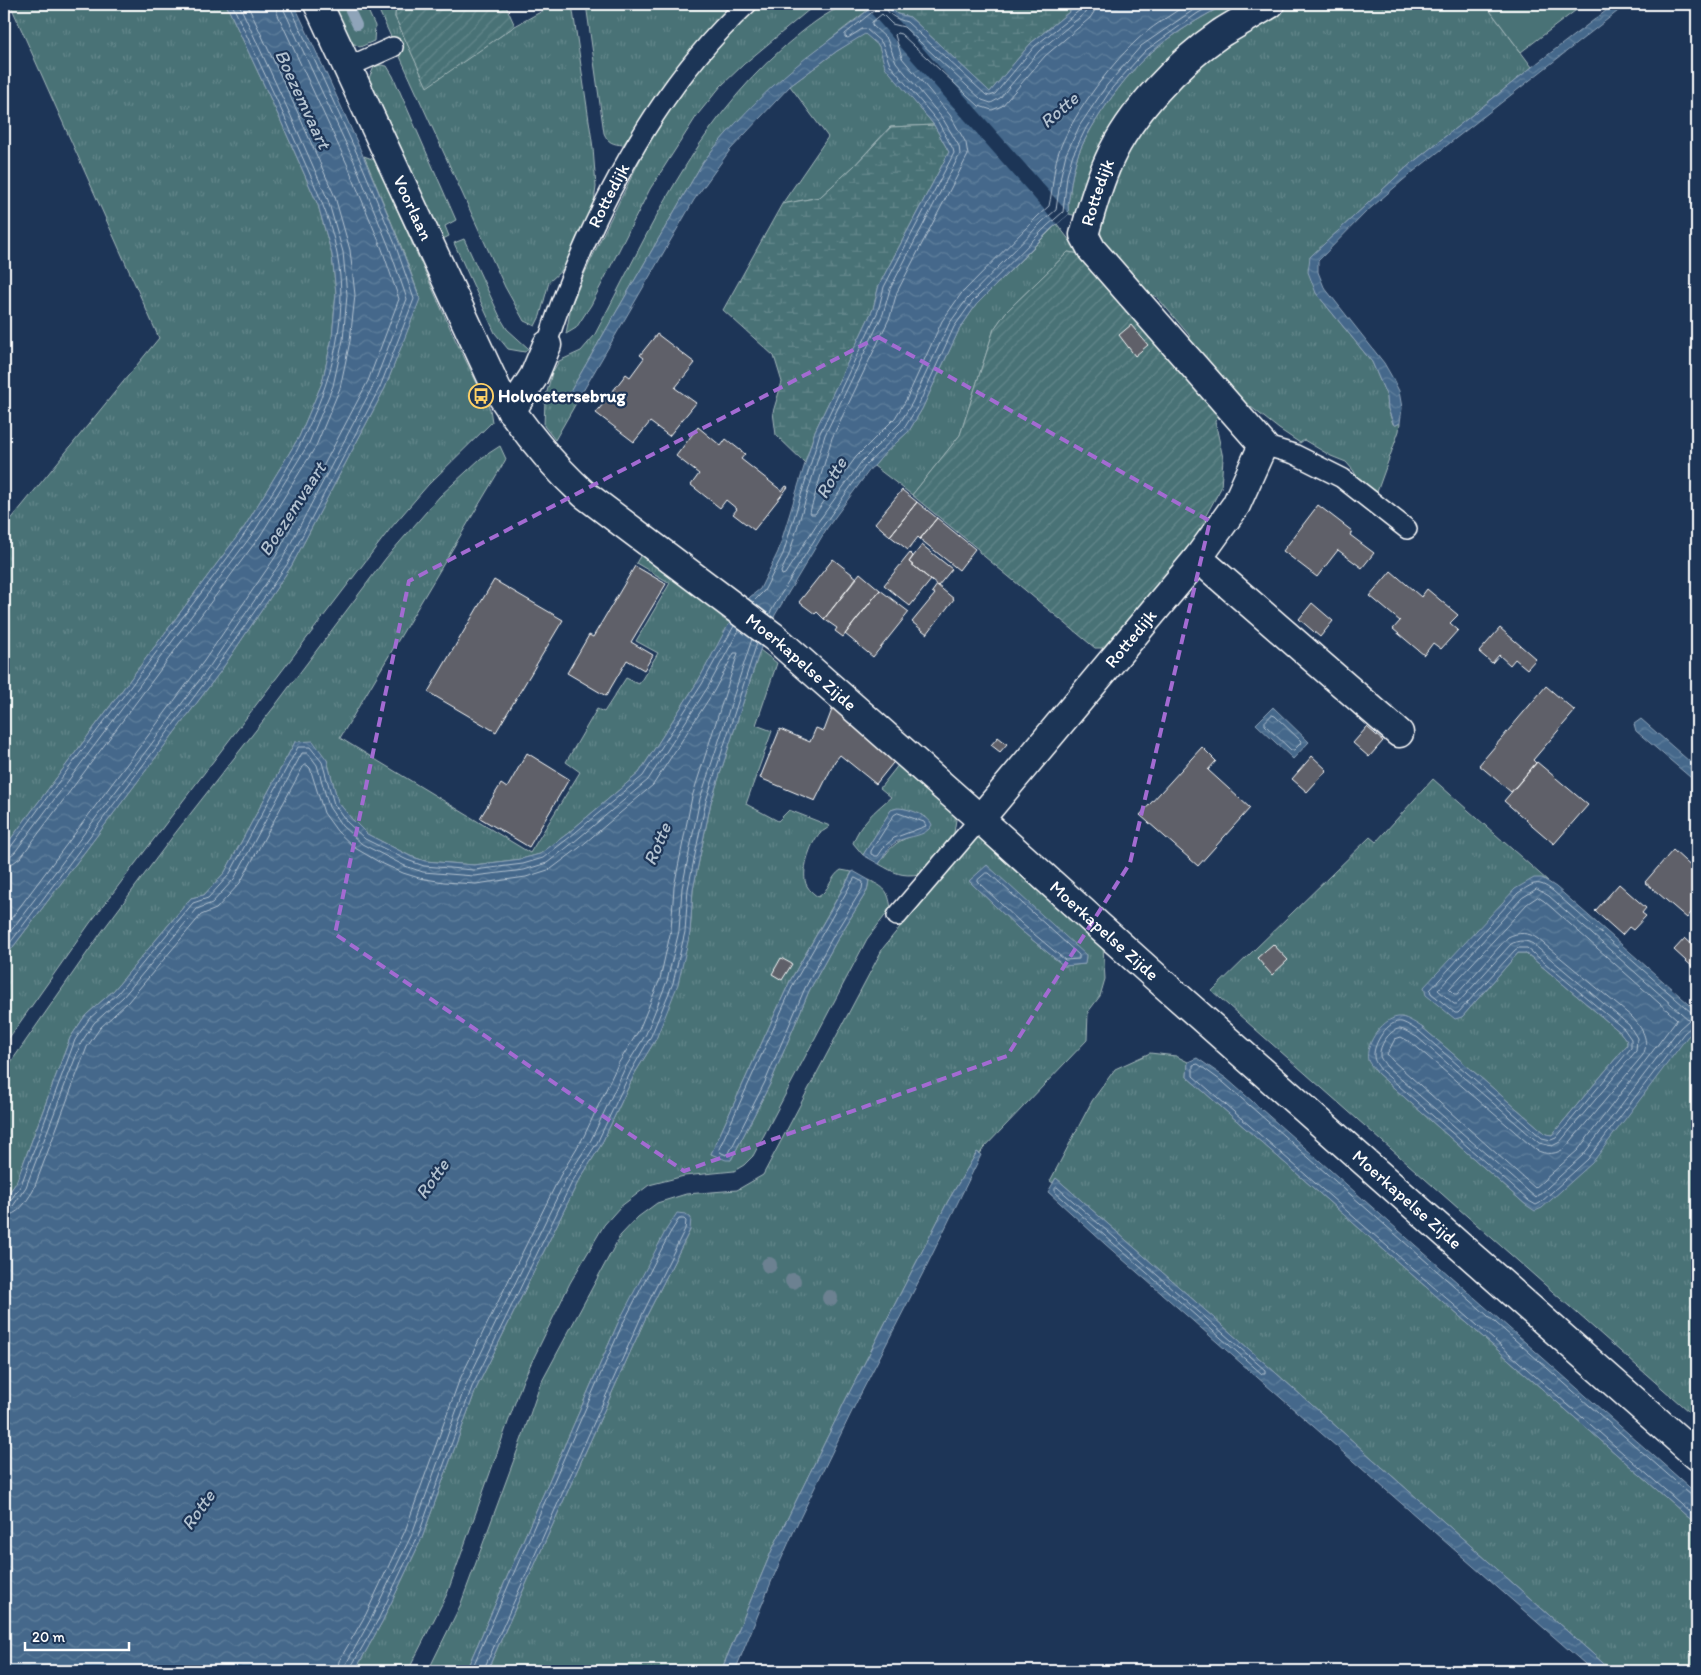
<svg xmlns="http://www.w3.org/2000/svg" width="1701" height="1675" viewBox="0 0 1701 1675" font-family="Itim,sans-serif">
	<defs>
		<pattern id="grass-tufts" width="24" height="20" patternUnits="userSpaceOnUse" patternTransform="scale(1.25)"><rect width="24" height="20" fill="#497276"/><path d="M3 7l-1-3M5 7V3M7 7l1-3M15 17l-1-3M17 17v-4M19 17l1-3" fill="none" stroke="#64878b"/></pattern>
		<pattern id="wetland-marsh" width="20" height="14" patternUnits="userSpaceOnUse" patternTransform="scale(1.25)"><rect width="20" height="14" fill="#497276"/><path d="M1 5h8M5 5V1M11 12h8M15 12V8" fill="none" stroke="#64878b"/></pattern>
		<pattern id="garden-furrows" width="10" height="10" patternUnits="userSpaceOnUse" patternTransform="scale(1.25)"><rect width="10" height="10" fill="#497276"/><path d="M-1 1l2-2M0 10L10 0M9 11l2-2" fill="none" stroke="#64878b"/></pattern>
		<pattern id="water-waves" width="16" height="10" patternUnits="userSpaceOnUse" patternTransform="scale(1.25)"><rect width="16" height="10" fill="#44688b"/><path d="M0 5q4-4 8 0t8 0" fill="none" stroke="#607f9c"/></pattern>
	</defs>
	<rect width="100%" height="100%" fill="#1d3557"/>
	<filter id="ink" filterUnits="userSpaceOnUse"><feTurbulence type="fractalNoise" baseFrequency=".02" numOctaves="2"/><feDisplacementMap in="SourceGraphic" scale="10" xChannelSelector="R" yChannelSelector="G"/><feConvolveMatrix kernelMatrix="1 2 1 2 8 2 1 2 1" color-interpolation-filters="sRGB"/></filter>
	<g filter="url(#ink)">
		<path fill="url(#grass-tufts)" stroke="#a4b8ba" fill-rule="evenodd" d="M10 4H226L280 119 318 205 332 255 336 293 332 338 322 383 299 437 245 526 4 848V528L159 338Z
			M334 4H365L375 26 374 41 360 47 352 43Z
			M376 4H396L395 17 427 86 515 26 555 4H572L593 148 596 187 594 202 564 268 549 282 540 316 535 326 524 321 505 287Z
			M586 4H733C690 46 657 95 623 145 613 144 608 143 604 133Z
			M758 4H816L744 64 721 86 698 114 650 189 591 305 576 328 566 334 571 306 583 277 606 228 647 146 670 106 718 43Z
			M848 4 863 6 868 10C808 56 749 102 703 162L570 392 579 398 555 440 544 426 545 399 552 373 559 361 581 351 594 336C651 229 692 128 785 46 804 30 825 12 848 4Z
			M1226 4H1257L1216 30 1077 216 1069 214C1067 206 1069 199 1070 191 1071 181 1073 171 1076 161 1084 132 1126 74 1149 54 1172 35 1199 18 1226 4Z
			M1283 4H1485L1532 67 1407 167 1310 257 1316 293 1372 362 1387 397 1388 409 1393 424 1396 425 1400 423 1399 431 1377 492 1358 479 1353 470 1346 462 1331 456 1304 440 1300 443 1279 429 1223 385 1194 351 1189 335 1157 297 1141 290 1110 255 1101 235 1099 221 1123 152 1189 71Z
			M865 33 879 46 886 67 934 125 890 127 853 167 820 197 782 204 828 137 790 86 837 51Z
			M381 65 387 66 393 76 456 220 445 226 449 236 443 239 369 78 374 67Z
			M364 156 375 160 455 339 490 409 492 422 428 485 390 529 90 923 4 1045V959L220 672 292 565 385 388 420 298 400 243Z
			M1057 224 1080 254 1068 252 1006 312 994 329 960 435 912 495 874 466 885 453 909 431 922 409 959 330 976 305Z
			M464 239 501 319 507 329 528 348 525 352 508 349 495 333 454 243Z
			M500 446 506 459 340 738 530 853 580 772 566 762 597 709 604 712 626 678 639 684 658 653 636 641 670 583 636 563 642 553 723 616 722 618 730 623 698 681 639 773 567 834 540 854 521 859 474 865 425 861 410 856 367 834 351 818 338 802 327 760 295 742 225 872 204 895 191 898 114 990 85 1016 70 1038 16 1183 4 1200V1072L103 930 173 836 274 707 386 558 440 496 480 459Z
			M760 650 777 663 756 725 772 731 746 804 778 821 789 810 830 826C827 829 823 831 820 833 810 843 800 874 807 886 810 891 814 894 818 897 829 891 831 876 841 870L852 872 790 981 711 1154 731 1160 770 1084 809 991 837 940 867 891 869 880C885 888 888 890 891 908L867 939 753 1156 744 1165 734 1171 684 1176 649 1185 620 1207 604 1225 570 1283 523 1380 447 1594 408 1671H355L382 1622 422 1538 476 1389 577 1184 601 1145 635 1073 656 1039 690 933 693 890 711 802Z
			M903 759 957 813 954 833 920 874C901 877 895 873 879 864 892 844 899 839 923 833L926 817C915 813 903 805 891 810L863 855 853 843C860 823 875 811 891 797L880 788Z
			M1433 779 1548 881 1542 878 1462 1017 1518 953H1526L1620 1032 1627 1041V1045L1552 1135 1546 1134 1423 1028 1402 1017 1368 1060 1377 1073 1526 1205 1688 1036 1693 1032H1697V1419L1212 991 1370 837 1376 842Z
			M978 836 1103 947 1105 979 1100 996 1088 1012 1087 1040 983 1149 980 1154 977 1152 948 1201 846 1399 772 1550 721 1671H487L646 1317 690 1230 618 1323 466 1671H428L460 1606 522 1438 540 1385 620 1236 638 1217 657 1203 686 1194 737 1190 763 1175 883 948 954 860ZM987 866 1085 964 1064 966 1018 928 969 881Z
			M1150 1053 1176 1056 1188 1062 1187 1077 1697 1525V1671H1612L1056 1178 1053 1183 1050 1181 1092 1101 1115 1069Z"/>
		<path fill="url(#wetland-marsh)" stroke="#a4b8ba" d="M888 4H1079L1031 43 990 92 910 17 897 14Z
			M934 125 949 152 879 285 873 309 815 431 805 463 776 435 773 412 782 382 774 356 723 310 782 204 820 197 853 167 891 127Z"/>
		<path fill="#497276" stroke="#a4b8ba" d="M1485 4H1584L1521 52Z"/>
		<path fill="url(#garden-furrows)" stroke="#a4b8ba" d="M396 4H505L515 26 427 87 395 17Z
			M1068 252 1080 254 1221 414 1215 421 1223 458 1221 488 1204 519 1212 526 1109 648H1095L979 552V550L912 495 960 435 994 329 1006 312Z"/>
		<path fill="url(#water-waves)" stroke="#8fa4b9" d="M226 4H294C339 101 384 197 420 299L385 388 292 565 220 672 4 959V848L245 526 299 437 322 383 332 338 336 293 332 255 318 205 280 119Z
			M875 4H888L897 14 910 17 990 92 1031 43 1079 4H1226C1199 18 1172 35 1149 54 1126 74 1084 132 1076 161 1073 171 1071 181 1070 191 1069 199 1067 206 1069 214L1051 229 976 305 959 330 922 409 909 431 885 453 874 466 871 468 827 528 775 615 760 650 711 802 693 890 690 933 678 984 656 1039 635 1073 601 1145 577 1184 476 1389 422 1538 382 1622 355 1671H4V1200L16 1183 70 1038 85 1016 114 990 191 898 204 895 225 872 295 742 313 741 327 760 338 802 351 818 367 834 410 856 425 861 474 865 521 859 540 854 567 834 639 773 698 681 727 627 750 597 760 589 778 552 815 431 873 309 879 285 949 152 934 125 885 67 879 46 865 34 837 51 790 86 730 150 694 200 579 398 570 392 703 162C730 127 762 94 796 66 822 44 851 26 875 4Z
			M1615 4H1627L1409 175 1366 212 1318 261V272L1324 287 1384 363 1392 377 1399 391 1402 408 1400 423 1396 425H1394L1388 409 1387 397 1372 362 1316 293 1308 272 1310 257 1407 167 1532 67Z
			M1273 707 1309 742 1293 759 1256 724Z
			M1641 719 1697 768V783L1636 731 1634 724Z
			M897 808C907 808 929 815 932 825 925 838 908 835 896 842 888 847 884 856 879 864L863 855 891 810Z
			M987 865 1086 955 1085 964 1064 966 1018 928 969 881Z
			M853 871 869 880 867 891 837 940 809 991 770 1084 731 1160H726L711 1154 790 981Z
			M1534 878H1542L1556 887 1697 1011V1032H1693L1688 1036 1592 1163 1542 1208 1535 1211 1526 1205 1377 1073C1375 1069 1369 1064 1368 1060 1364 1044 1385 1015 1401 1017 1408 1018 1417 1024 1423 1028L1546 1134 1552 1135 1627 1045V1041L1620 1032 1526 953H1518L1462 1017 1455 1019 1426 995 1424 987 1515 889Z
			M1197 1058 1227 1079 1697 1494V1525L1187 1077 1188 1062Z
			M977 1152 981 1155 927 1265 855 1405 797 1524 772 1580 735 1671H721L772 1550 846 1399 948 1201Z
			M1056 1178 1612 1671H1593L1105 1244 1048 1192Z
			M677 1213 686 1214 691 1218 690 1230 646 1317 487 1671H466L618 1323 666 1230Z"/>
		<path fill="#1d3557" d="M875 4H884L1069 214 1057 224 868 10Z"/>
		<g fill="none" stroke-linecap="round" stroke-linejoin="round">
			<path stroke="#b4c3d1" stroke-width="1" d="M885 4C887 16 897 19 907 22L986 95 990 96 995 94 1035 46 1080 10 1082 4
				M1088 4 1085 13 1039 51 1000 98 991 103 982 100 904 27 892 24 882 14 872 22V25L887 39 896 62 943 119 959 146 960 154 890 289 883 314 825 435 789 555 781 572 782 575 785 574 818 522 862 461 900 423 912 403 949 324 967 299 1043 221 1056 210 1061 175 1066 154 1080 125 1107 85 1141 46 1202 4
				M1095 4 1094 12 1090 18 1045 56 1002 106 992 110 979 106 901 34 897 33 895 35 902 58 950 115 966 143 968 155 897 292 890 317 832 438 810 512 811 514H815L856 457 895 418 906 400 942 321 961 294 1038 216 1049 206C1053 189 1053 171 1058 154 1069 120 1109 66 1135 42 1150 27 1170 16 1187 4
				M753 602 764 591 783 554 820 433 878 311 884 287 954 153 953 149 938 122 890 65 882 43 866 29H862L848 38 845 37V34L876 9 878 4
				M769 615 778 599 823 526 866 465 905 427 918 406 954 327 972 302 1047 226 1063 212 1067 176 1072 157 1086 128 1112 88 1145 51 1198 13 1215 4
				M1272 715 1275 716 1301 741 1300 744 1294 750H1291L1265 725V722Z
				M898 813 924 822 926 826 894 838 885 846 878 856H875L871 854V851L894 815Z
				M4 851 10 848C61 777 115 708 167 638 246 532 364 397 337 254 331 219 315 186 301 154 279 103 255 54 232 4
				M4 857 10 856 15 852 254 532 309 443 333 386 343 340 347 295 343 252 328 200 290 114 239 4
				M4 864 13 863 21 857 260 536 316 446 340 388 350 341 355 295 350 250 335 197 297 111 247 4
				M986 873H989L1079 955V959L1065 960 1022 924 978 882V880Z
				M855 878 863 882 862 889 832 938 805 988 765 1082 729 1153 726 1155 720 1152 719 1149 794 983Z
				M1537 889 1549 896 1689 1020 1679 1029 1583 1155 1536 1198 1386 1066C1384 1062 1380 1059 1380 1055 1379 1046 1389 1031 1398 1029 1403 1028 1412 1035 1417 1037L1539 1143 1552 1146 1560 1142 1636 1051 1637 1038 1629 1025 1533 944C1527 940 1518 940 1511 944L1457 1004H1454L1438 990 1522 898Z
				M1538 897 1544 901 1677 1019 1578 1150 1535 1188 1392 1060 1387 1054 1395 1039 1401 1037 1412 1043 1536 1150C1546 1155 1557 1155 1566 1147L1643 1055C1650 1040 1642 1028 1632 1017L1538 939C1529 932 1518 932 1508 937L1457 994H1454L1449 989 1527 904Z
				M4 928 204 661 276 556 368 381 399 299 382 249 347 164 277 13 276 4
				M4 940 210 666 282 560 374 384 407 299 389 247 354 161 284 10 283 4
				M4 951 215 669 288 563 380 387 414 299 395 244 359 158 289 4
				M1697 1015 1692 1013 1553 891C1537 879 1534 883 1518 893L1430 990 1431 993 1455 1013H1458L1515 950 1518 948H1527L1624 1029 1631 1039V1048L1556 1138 1551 1140 1542 1138 1420 1032C1415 1029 1408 1024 1402 1022 1388 1019 1373 1044 1374 1056 1374 1061 1378 1066 1381 1070L1529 1201 1536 1205 1540 1203 1588 1159 1684 1033 1691 1027H1697
				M1057 1187 1265 1370V1374H1262L1055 1192V1189Z
				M4 1202 10 1201 21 1185 75 1040 89 1019 118 993 193 903 208 898 229 875 298 747H310L322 762 334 804 347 822 365 839 407 860 424 866 474 870 523 864 543 858 570 837 643 776 702 684 734 626
				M4 1209 13 1206 26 1187 81 1043 94 1023 123 997 197 909 212 903 234 879 302 753H308L317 765 329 807 342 826 362 844 405 866 423 872 474 876 524 870 547 863 574 842 648 780 708 687 739 630
				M4 1216C19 1215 25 1203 33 1191L87 1047 100 1028 128 1002 201 915 216 909 240 883 304 765H307L310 768 324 813 337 831 355 848 379 862 403 873 419 878 444 882 476 884 526 877 551 869 579 848 653 785 714 691 734 653H738L692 797 674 887 671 930 660 979 639 1030 618 1064 584 1136 560 1176 459 1381 405 1531 366 1614 339 1661 337 1671
				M1697 1497 1692 1496 1224 1083 1198 1064 1193 1065V1076L1697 1518
				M345 1671 346 1664 372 1617 412 1534 466 1384 566 1179 591 1140 625 1068 646 1034 667 981 679 931 682 888 700 799 752 639
				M351 1671V1667L378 1620 418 1536 472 1387 572 1182 597 1143 631 1071 651 1036 673 983 685 932 688 889 706 801 757 643
				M471 1671 622 1325 670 1233 679 1219H684L686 1221 685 1229 642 1315 483 1671"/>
			<path stroke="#8fa4b9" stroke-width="10" d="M347 4 357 25"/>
		</g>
		<path fill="#5e6169" stroke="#fff" d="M1131 325 1148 345 1135 356 1119 335Z
			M657 334 695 363 675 388 696 403 669 436 650 422 634 442 596 413 626 374 630 377 644 358 640 355Z
			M698 427 721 446 726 439 745 454 741 459 782 491 786 486 788 487 754 530 733 514 737 509 726 500 720 508 691 485 699 474 676 456Z
			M902 490 917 502 890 536 875 523Z
			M917 502 937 518 920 539 918 537 908 550 890 536Z
			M1318 505 1352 531 1350 535 1374 553 1362 568 1338 550 1317 577 1283 551Z
			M937 518 975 549 959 570 920 539Z
			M922 545 952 569 938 586 909 562Z
			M910 553 913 556 909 562 931 580 910 606 884 585Z
			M833 559 857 578 824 619 817 612 815 614 799 602Z
			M635 566 666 584 631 642 653 655 644 670 627 660 606 696 567 673 589 635 593 637Z
			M1391 571 1421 597 1427 589 1458 615 1450 623 1458 630 1441 649 1433 643 1424 655 1393 629 1400 621 1370 596Z
			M860 573 880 590 843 637 835 631 837 628 824 619Z
			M494 580 563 620 496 732 428 692Z
			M937 585 954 599 927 634 912 622 935 594 932 592Z
			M880 590 909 612 873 657 845 634Z
			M1312 603 1333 621 1320 637 1299 619Z
			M1500 628 1536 659 1527 669 1515 659 1510 665 1499 655 1492 663 1479 652Z
			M1546 686 1575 711 1533 760 1536 763 1511 792 1479 765Z
			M833 707 897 758 876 784 840 755 835 761 815 801 760 778 780 729 810 742 816 728 824 731Z
			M1367 727 1383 741 1369 757 1353 743Z
			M998 737 1007 744 1000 752 991 745Z
			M1202 747 1216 761 1208 770 1250 808 1198 866 1140 815Z
			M527 753 569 779 529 847 480 818 501 784 507 788Z
			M1312 756 1327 770 1307 792 1292 779Z
			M1537 762 1588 805 1554 844 1504 801Z
			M1673 850 1697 872V905L1687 918 1645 882Z
			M1619 884 1646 908 1642 913 1646 916 1633 930 1629 927 1622 935 1595 911Z
			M1685 938 1697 949V971L1674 950Z
			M1273 944 1288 960 1272 975 1257 958Z
			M781 958 792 964 782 980 772 974Z"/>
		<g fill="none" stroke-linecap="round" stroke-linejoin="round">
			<defs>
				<g id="lane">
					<path d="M348 67 393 47"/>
					<path id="s1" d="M547 345C557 309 571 276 586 242 626 154 676 70 747 4"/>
					<path d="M1263 445 1294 454 1342 478 1407 529"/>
					<path d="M897 916 980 819"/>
				</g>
				<g id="street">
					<path d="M511 411 534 376 547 345"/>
					<path d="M1198 558 1399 733"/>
					<path id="s2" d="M980 819 1198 558 1236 505 1263 445 1092 250 1084 235C1091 210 1098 184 1109 160 1130 113 1179 62 1221 33 1237 23 1254 14 1270 4"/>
				</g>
				<g id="secondary">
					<path id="s3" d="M318 4 497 389C522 428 549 462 584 494L774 637 980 819 1158 979 1697 1456"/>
				</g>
			</defs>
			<use href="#lane" stroke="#fff" stroke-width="22"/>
			<use href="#street" stroke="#fff" stroke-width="31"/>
			<use href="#secondary" stroke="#fff" stroke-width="31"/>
			<use href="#lane" stroke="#1d3557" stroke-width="19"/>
			<use href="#street" stroke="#1d3557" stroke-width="28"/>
			<use href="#secondary" stroke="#1d3557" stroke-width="28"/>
		</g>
		<g fill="#6c8191">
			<circle cx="769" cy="1265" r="8"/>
			<circle cx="793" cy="1281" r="8"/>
			<circle cx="830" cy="1298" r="8"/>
		</g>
	</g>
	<path fill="none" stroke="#a36bd2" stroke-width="4" stroke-dasharray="10 6" stroke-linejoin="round" d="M878 337 1210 521 1130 863 1007 1056 684 1171 335 934 409 581Z"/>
	<defs>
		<symbol id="bus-ring" viewBox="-11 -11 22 22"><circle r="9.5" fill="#1d3557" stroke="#ffd166" stroke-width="1.5"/><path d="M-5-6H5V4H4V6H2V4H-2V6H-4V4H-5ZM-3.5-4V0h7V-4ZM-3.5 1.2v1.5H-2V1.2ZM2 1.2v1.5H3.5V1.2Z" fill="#ffd166"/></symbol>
	</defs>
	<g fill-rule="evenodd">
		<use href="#bus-ring" x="467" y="382" width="28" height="28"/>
	</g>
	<g text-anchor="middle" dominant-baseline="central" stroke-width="4.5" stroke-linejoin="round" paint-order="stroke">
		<g font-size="18" fill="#fff" stroke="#1d3557">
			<text stroke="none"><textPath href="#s2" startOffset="792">Rottedijk</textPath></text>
			<text stroke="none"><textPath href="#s1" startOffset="162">Rottedijk</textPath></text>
			<text stroke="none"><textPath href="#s3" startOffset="225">Voorlaan</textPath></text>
			<text stroke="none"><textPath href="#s2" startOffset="235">Rottedijk</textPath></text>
			<text stroke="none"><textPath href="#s3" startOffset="836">Moerkapelse Zijde</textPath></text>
			<text stroke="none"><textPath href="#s3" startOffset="1241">Moerkapelse Zijde</textPath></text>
			<text stroke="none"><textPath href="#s3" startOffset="1646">Moerkapelse Zijde</textPath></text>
		</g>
		<g font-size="18" font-weight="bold" fill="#fff" stroke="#1d3557" text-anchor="start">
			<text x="498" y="396">Holvoetersebrug</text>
		</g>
		<g font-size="19" font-style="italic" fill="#b4c3d1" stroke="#1d3557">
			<text transform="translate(303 99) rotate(65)">Boezemvaart</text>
			<text transform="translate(1059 110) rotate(-41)">Rotte</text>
			<text transform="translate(831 478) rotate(-61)">Rotte</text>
			<text transform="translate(292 509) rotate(-57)">Boezemvaart</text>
			<text transform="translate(657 844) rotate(-67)">Rotte</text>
			<text transform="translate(432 1179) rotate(-55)">Rotte</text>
			<text transform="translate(198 1510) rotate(-55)">Rotte</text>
		</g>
	</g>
	<rect width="1701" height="1675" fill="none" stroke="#1d3557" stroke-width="20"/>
	<rect x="10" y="10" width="1681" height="1655" fill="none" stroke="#fff" stroke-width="2" filter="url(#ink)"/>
	<path d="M25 1642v8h104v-8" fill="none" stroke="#ffffff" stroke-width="2.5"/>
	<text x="32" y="1642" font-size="15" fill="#ffffff" stroke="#1d3557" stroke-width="4" paint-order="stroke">20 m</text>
</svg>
